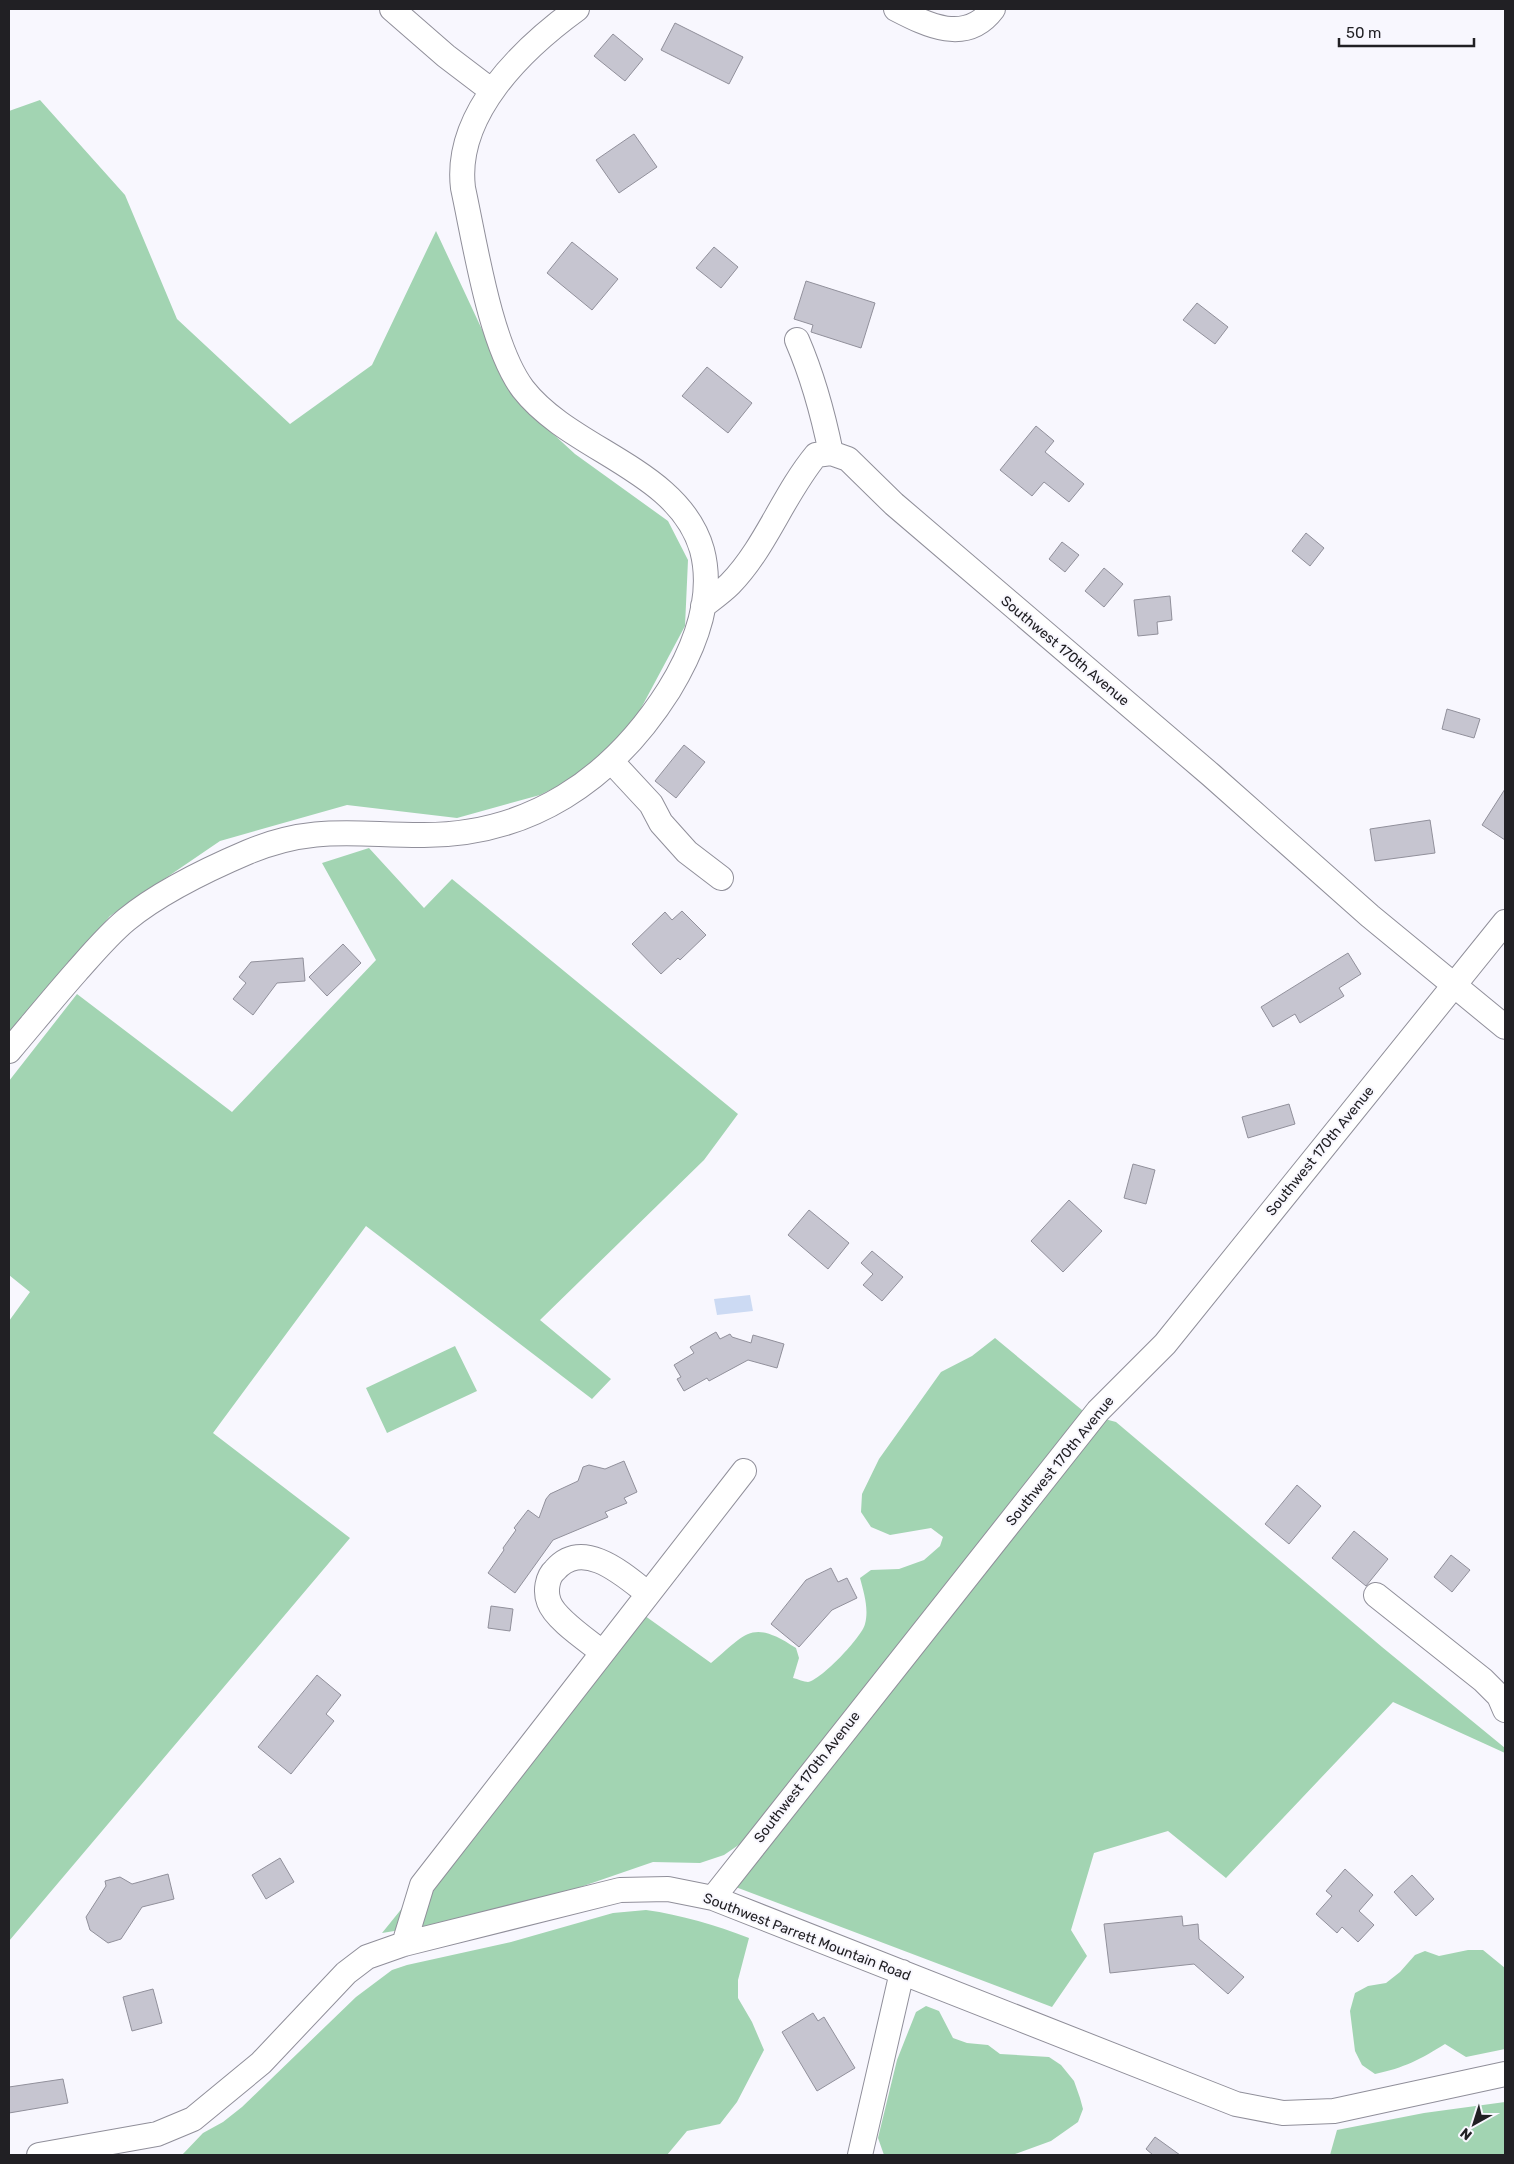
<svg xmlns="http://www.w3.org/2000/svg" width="1514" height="2164" viewBox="0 0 1514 2164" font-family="Rubik,sans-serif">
	<rect width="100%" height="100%" fill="#f8f7fe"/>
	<path fill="#a2d4b2" d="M40 100 125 195 177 319 290 424 372 365 436 231 514 398 575 454 668 521 688 560 685 626 639 712 600 765 540 795 457 818 347 805 220 841 110 916 9 1037V111Z
		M369 848 424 908 452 879 738 1114 704 1160 540 1320 611 1379 592 1399 366 1226 213 1433 350 1538 9 1941V1321L30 1292 9 1275V1081L77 994 232 1112 376 960 322 863Z
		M995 1338 1088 1415 740 1844 724 1855 700 1863 653 1862 563 1893 431 1925 382 1933 641 1613 711 1663C746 1634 751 1618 796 1648L799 1658 793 1678C798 1679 804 1682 808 1682 821 1680 862 1637 865 1624 869 1609 864 1593 860 1578L871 1570 899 1569 924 1560 940 1546 943 1537 931 1528 890 1535 871 1527 861 1512 862 1494 879 1459 941 1372 972 1356Z
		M455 1346 477 1391 387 1433 366 1388Z
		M1101 1418 1116 1422 1382 1647 1505 1748V1753L1393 1702 1226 1878 1168 1831 1094 1853 1071 1930 1087 1956 1052 2007 733 1886Z
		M646 1910C682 1915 715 1925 749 1938L738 1980V1998L752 2022 764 2050 737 2102 720 2124 687 2131 667 2155H182L203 2133 223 2122 242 2107 356 1997 392 1970 407 1965 511 1942 613 1913Z
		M1468 1950H1483L1505 1968V2049L1466 2057 1445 2044C1421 2059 1404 2068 1375 2074L1362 2065 1355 2051 1350 2011 1355 1993 1368 1986 1386 1983 1400 1972 1415 1955 1425 1951 1439 1956Z
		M926 2006 939 2011 953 2038 967 2043 988 2045 1000 2054 1049 2057 1061 2065 1074 2081 1080 2098 1083 2109 1078 2122 1051 2141 1015 2154 884 2155 878 2138 897 2060 916 2012Z
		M1505 2102V2155H1330L1337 2130 1424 2113Z"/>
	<path fill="#ccdaf3" d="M750 1295 753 1311 717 1315 714 1299Z"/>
	<path fill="#c6c5d0" stroke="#91909b" d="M675 23 743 57 729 84 661 50Z
		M613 34 643 59 625 81 594 56Z
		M634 134 657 167 619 193 596 160Z
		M572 242 618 279 592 310 547 273Z
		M714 247 738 267 721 288 696 268Z
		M806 281 875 303 861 348 811 332 813 325 794 319Z
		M1197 303 1228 327 1215 344 1183 320Z
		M707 367 752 403 728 433 682 396Z
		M1036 426 1054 441 1045 452 1084 484 1069 502 1044 482 1032 496 1000 470Z
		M1306 533 1324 548 1310 566 1292 551Z
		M1062 542 1079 555 1065 572 1049 559Z
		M1104 568 1123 584 1104 607 1085 591Z
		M1170 596 1172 620 1157 622 1158 634 1138 636 1134 600Z
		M1447 709 1480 719 1474 738 1442 729Z
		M684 745 705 762 676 798 655 781Z
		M1505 789V840L1482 825Z
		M1430 820 1435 853 1375 861 1370 829Z
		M682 911 706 935 680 960 678 958 661 974 632 944 665 912 672 920Z
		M343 944 361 963 327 996 309 977Z
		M1348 953 1361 974 1339 988 1344 996 1300 1023 1295 1014 1273 1027 1261 1007Z
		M303 958 305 981 277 983 253 1015 233 999 246 983 239 977 251 962Z
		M1289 1104 1295 1124 1248 1138 1242 1117Z
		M1133 1164 1155 1170 1146 1204 1124 1198Z
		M1069 1200 1102 1231 1063 1272 1031 1241Z
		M809 1210 849 1243 828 1269 788 1235Z
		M872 1251 903 1277 882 1301 863 1285 873 1274 861 1263Z
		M716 1332 720 1339 730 1334 732 1337 751 1343 753 1335 784 1344 777 1368 748 1360 709 1381 707 1378 684 1391 677 1379 681 1377 674 1365 694 1353 690 1347Z
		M624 1461 637 1492 624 1498 627 1503 605 1512 608 1517 553 1540 515 1593 488 1573 504 1550 503 1548 516 1530 514 1528 528 1510 539 1518 546 1499 550 1494 578 1481 583 1467 589 1465 605 1469Z
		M1297 1485 1321 1506 1289 1544 1265 1524Z
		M1354 1531 1388 1559 1366 1586 1332 1558Z
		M1451 1555 1470 1570 1452 1592 1434 1577Z
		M831 1568 838 1582 847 1578 857 1598 832 1610 799 1647 771 1624 806 1580Z
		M491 1606 513 1609 510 1631 488 1628Z
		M317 1675 341 1695 326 1714 334 1721 291 1774 258 1747Z
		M280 1858 294 1882 266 1899 252 1875Z
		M1345 1869 1373 1895 1359 1911 1374 1925 1358 1942 1342 1927 1337 1933 1316 1914 1332 1896 1326 1891Z
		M168 1874 174 1899 142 1907 121 1939 108 1943 90 1930 86 1917 106 1886 105 1881 120 1877 132 1884Z
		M1412 1875 1434 1899 1416 1916 1394 1892Z
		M1182 1916 1183 1926 1198 1924 1199 1939 1244 1977 1228 1994 1194 1964 1110 1973 1104 1924Z
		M153 1989 162 2023 132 2031 123 1997Z
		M813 2013 818 2021 824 2017 855 2068 817 2091 782 2032Z
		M63 2079 68 2103 9 2113V2087Z
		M1155 2137 1180 2155H1153L1146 2149Z"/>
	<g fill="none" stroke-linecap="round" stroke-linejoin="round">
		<defs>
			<path id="minor" d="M392 9 446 56 492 91
				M896 9C927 25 966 45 993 9
				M797 340C813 377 823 414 831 453
				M703 606C712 599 722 592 730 584 766 547 783 495 816 455L831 453 848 459 894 504 1211 775 1370 916 1505 1027
				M612 762 651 804 661 823 687 852 721 878
				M9 1051C32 1024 54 997 77 971 93 953 108 935 126 920 160 892 208 869 248 852 313 825 354 835 421 835 529 836 612 780 669 690 694 649 715 599 702 550 679 469 571 451 523 389 490 345 475 243 463 188 454 114 522 49 577 9
				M1376 1595 1483 1680 1499 1696 1505 1710
				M602 1652C587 1640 555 1619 549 1602 545 1592 547 1577 555 1570 583 1538 623 1574 647 1593
				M713 1898 1098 1411 1165 1344 1505 922
				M404 1944 422 1885 744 1471
				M39 2155 157 2134 193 2119 261 2063 346 1973 367 1957 404 1944 620 1890 668 1889 713 1898 1236 2104 1283 2113 1334 2111 1505 2074
				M860 2155 902 1972"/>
		</defs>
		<use href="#minor" stroke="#908f9a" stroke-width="26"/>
		<use href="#minor" stroke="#fff" stroke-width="24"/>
	</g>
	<g text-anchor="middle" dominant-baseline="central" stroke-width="4" stroke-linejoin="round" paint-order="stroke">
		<g font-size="14" fill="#212024" stroke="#f8f7fe">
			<text transform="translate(1065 651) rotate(40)">Southwest 170th Avenue</text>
			<text transform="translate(1320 1151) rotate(-51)">Southwest 170th Avenue</text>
			<text transform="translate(1060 1461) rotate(-51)">Southwest 170th Avenue</text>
			<text transform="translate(807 1777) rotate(-52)">Southwest 170th Avenue</text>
			<text transform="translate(807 1937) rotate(21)">Southwest Parrett Mountain Road</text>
		</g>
	</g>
	<rect width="1514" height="2164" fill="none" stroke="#212024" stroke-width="20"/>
	<g transform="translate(1474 2124) rotate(219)" stroke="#f8f7fe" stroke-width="4" paint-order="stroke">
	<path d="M0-4L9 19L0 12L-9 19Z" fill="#212024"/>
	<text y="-8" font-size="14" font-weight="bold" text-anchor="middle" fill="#212024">N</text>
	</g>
	<path d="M1339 38v8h135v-8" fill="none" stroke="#212024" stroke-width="2.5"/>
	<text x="1346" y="38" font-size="15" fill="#212024" stroke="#f8f7fe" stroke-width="4" paint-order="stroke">50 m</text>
</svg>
